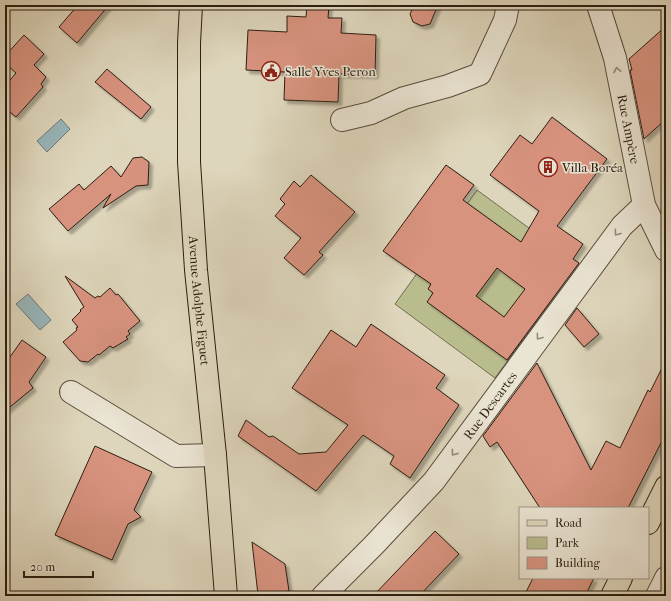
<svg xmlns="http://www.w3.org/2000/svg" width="671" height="601" viewBox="0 0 671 601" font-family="'IM FELL French Canon',serif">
	<defs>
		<filter id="shadow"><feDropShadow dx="3.5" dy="3.5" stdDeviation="1" flood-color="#0004"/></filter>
	</defs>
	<rect width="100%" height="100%" fill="#ded6bc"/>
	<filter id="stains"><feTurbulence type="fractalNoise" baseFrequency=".005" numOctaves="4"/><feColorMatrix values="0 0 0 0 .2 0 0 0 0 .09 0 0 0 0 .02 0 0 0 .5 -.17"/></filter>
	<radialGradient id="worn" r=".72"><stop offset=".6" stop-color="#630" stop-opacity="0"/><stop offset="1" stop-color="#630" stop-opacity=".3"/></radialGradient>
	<path fill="#b9bc8c" stroke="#726c4e" d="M477 190 578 264 495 378 395 304Z"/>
	<path fill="#98b6bb" stroke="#6d7977" d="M61 119 70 129 47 152 37 141Z
		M28 294 51 320 40 330 16 304Z"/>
	<path fill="#d8937f" stroke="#2c1d10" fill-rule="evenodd" filter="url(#shadow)" d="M78 5H109L77 43 59 27Z
		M307 5H329L328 18H342L341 33 376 35 375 75 339 74 338 102 284 100 285 72 246 70 248 30 287 32V16L306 17Z
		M414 5H438L430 24 422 26 413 22 410 14Z
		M666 26V119L644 139 630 70H632L629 59Z
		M24 35 44 54 34 65 46 77 41 84 43 87 16 117 5 108V86L16 73 5 63V56Z
		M107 69 151 107 141 119 95 82Z
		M552 117 607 159 557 226 583 244 573 259 579 263 507 360 427 302 433 293 428 289 431 284 383 251 446 165 474 185 463 200 521 242 539 211 490 175 520 135 532 144ZM497 268 525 289 504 317 476 296Z
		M142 157 149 162 148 185 136 186 103 208 111 194 68 231 49 209 79 184 84 190 111 166 121 177 133 158Z
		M311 175 355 212 319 252 323 255 304 275 284 258 301 238 275 216 285 204 280 199 294 181 300 187Z
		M65 276 95 298 98 296 100 297 110 288 116 295 118 294 140 321 128 331 130 334 126 337 128 339 113 348 110 346 99 355 98 354 88 362 80 361 63 342 77 330 76 328 78 327 72 320 81 311 80 310 84 307Z
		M577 308 599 334 584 347 565 325Z
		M371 324 445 375 436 388 459 405 410 478 390 464 394 456 363 435 316 491 238 436 246 420 269 437 273 436 299 454 326 452 348 425 292 388 331 330 356 347Z
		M22 340 46 357 29 382 33 388 5 411V364Z
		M666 360V433L628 508H540L497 442 490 447 483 436 537 363 591 470 606 441 620 448 648 390 650 392Z
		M95 446 152 472 134 510 141 517 128 524 112 560 55 535Z
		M435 531 459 554 419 596H373Z
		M252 542 285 564 289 591 258 595Z
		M533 578H594L585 596H524Z"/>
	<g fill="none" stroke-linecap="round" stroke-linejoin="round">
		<defs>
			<g id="minor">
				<path id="s1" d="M598 5 615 58 644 205 666 250"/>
				<path d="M342 120 371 113 404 98 448 86 480 74 505 20 508 5"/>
				<path d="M71 392 176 456 215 455"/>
				<path id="s2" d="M323 596 374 545 434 481 622 226 644 205"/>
				<path d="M657 596 666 578"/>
			</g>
			<g id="major">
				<path id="s3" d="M191 5 189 43V162L196 270 215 455 226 596"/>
				<path d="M648 523 666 487"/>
				<path d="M612 596 621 578"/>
			</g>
		</defs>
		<use href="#minor" stroke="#584b3b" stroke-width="24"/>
		<use href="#major" stroke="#2c1d10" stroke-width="24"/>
		<use href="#minor" stroke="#eae4d3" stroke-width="22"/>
		<use href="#major" stroke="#ded6bc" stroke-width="22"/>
	</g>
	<defs><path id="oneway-chevron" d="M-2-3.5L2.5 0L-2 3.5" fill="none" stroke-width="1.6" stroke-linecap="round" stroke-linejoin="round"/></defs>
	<g stroke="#948a7b">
		<use href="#oneway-chevron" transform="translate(617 70) rotate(-101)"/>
		<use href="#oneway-chevron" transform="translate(617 233) rotate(126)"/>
		<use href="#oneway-chevron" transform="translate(539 337) rotate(126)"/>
		<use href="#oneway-chevron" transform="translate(454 453) rotate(126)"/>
	</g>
	<defs>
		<symbol id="civic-ring" viewBox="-11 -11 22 22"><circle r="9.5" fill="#eae4d3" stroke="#8f2418" stroke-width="1.5"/><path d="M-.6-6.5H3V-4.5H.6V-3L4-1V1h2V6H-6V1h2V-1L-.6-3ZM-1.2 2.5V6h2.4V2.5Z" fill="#8f2418"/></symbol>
		<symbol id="building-ring" viewBox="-11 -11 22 22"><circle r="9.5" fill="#eae4d3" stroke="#8f2418" stroke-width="1.5"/><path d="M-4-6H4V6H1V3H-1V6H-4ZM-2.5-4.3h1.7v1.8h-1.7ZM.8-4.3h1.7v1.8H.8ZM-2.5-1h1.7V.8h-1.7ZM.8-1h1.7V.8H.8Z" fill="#8f2418"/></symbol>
	</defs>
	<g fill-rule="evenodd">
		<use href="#civic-ring" x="260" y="60" width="22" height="22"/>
		<use href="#building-ring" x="537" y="156" width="22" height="22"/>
	</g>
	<g text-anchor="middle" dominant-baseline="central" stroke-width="3" stroke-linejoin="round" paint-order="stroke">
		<g font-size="13" fill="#2c1d10" stroke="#eae4d3" text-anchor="start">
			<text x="285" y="71">Salle Yves Peron</text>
			<text x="562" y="167">Villa Boréa</text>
		</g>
		<g font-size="13" fill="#2c1d10" stroke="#eae4d3">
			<text stroke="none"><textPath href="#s1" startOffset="128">Rue Ampère</textPath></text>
			<text stroke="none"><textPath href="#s3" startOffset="296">Avenue Adolphe Figuet</textPath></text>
			<text stroke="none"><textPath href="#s2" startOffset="254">Rue Descartes</textPath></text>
		</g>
	</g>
	<rect width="671" height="601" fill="none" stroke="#ded6bc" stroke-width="20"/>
	<rect x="6" y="6" width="659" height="589" fill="none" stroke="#2c1d10" stroke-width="2"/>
	<rect x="10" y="10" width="651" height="581" fill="none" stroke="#2c1d10"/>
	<rect x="519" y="507" width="130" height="72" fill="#eae4d3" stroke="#9e9485"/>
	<rect x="527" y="520" width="20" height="6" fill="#ded6bc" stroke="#9e9485"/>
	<text x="555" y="527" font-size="12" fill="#2c1d10">Road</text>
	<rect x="527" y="537" width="20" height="12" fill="#b9bc8c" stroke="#9e9485"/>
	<text x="555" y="547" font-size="12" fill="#2c1d10">Park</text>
	<rect x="527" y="557" width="20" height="12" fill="#d8937f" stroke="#9e9485"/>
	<text x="555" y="567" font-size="12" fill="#2c1d10">Building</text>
	<path d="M24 571v6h69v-6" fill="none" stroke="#2c1d10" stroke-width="2"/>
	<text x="30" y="571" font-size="12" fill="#2c1d10" stroke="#eae4d3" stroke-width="3" paint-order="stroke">20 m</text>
	<rect width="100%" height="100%" filter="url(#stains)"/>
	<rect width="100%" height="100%" fill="url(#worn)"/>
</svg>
